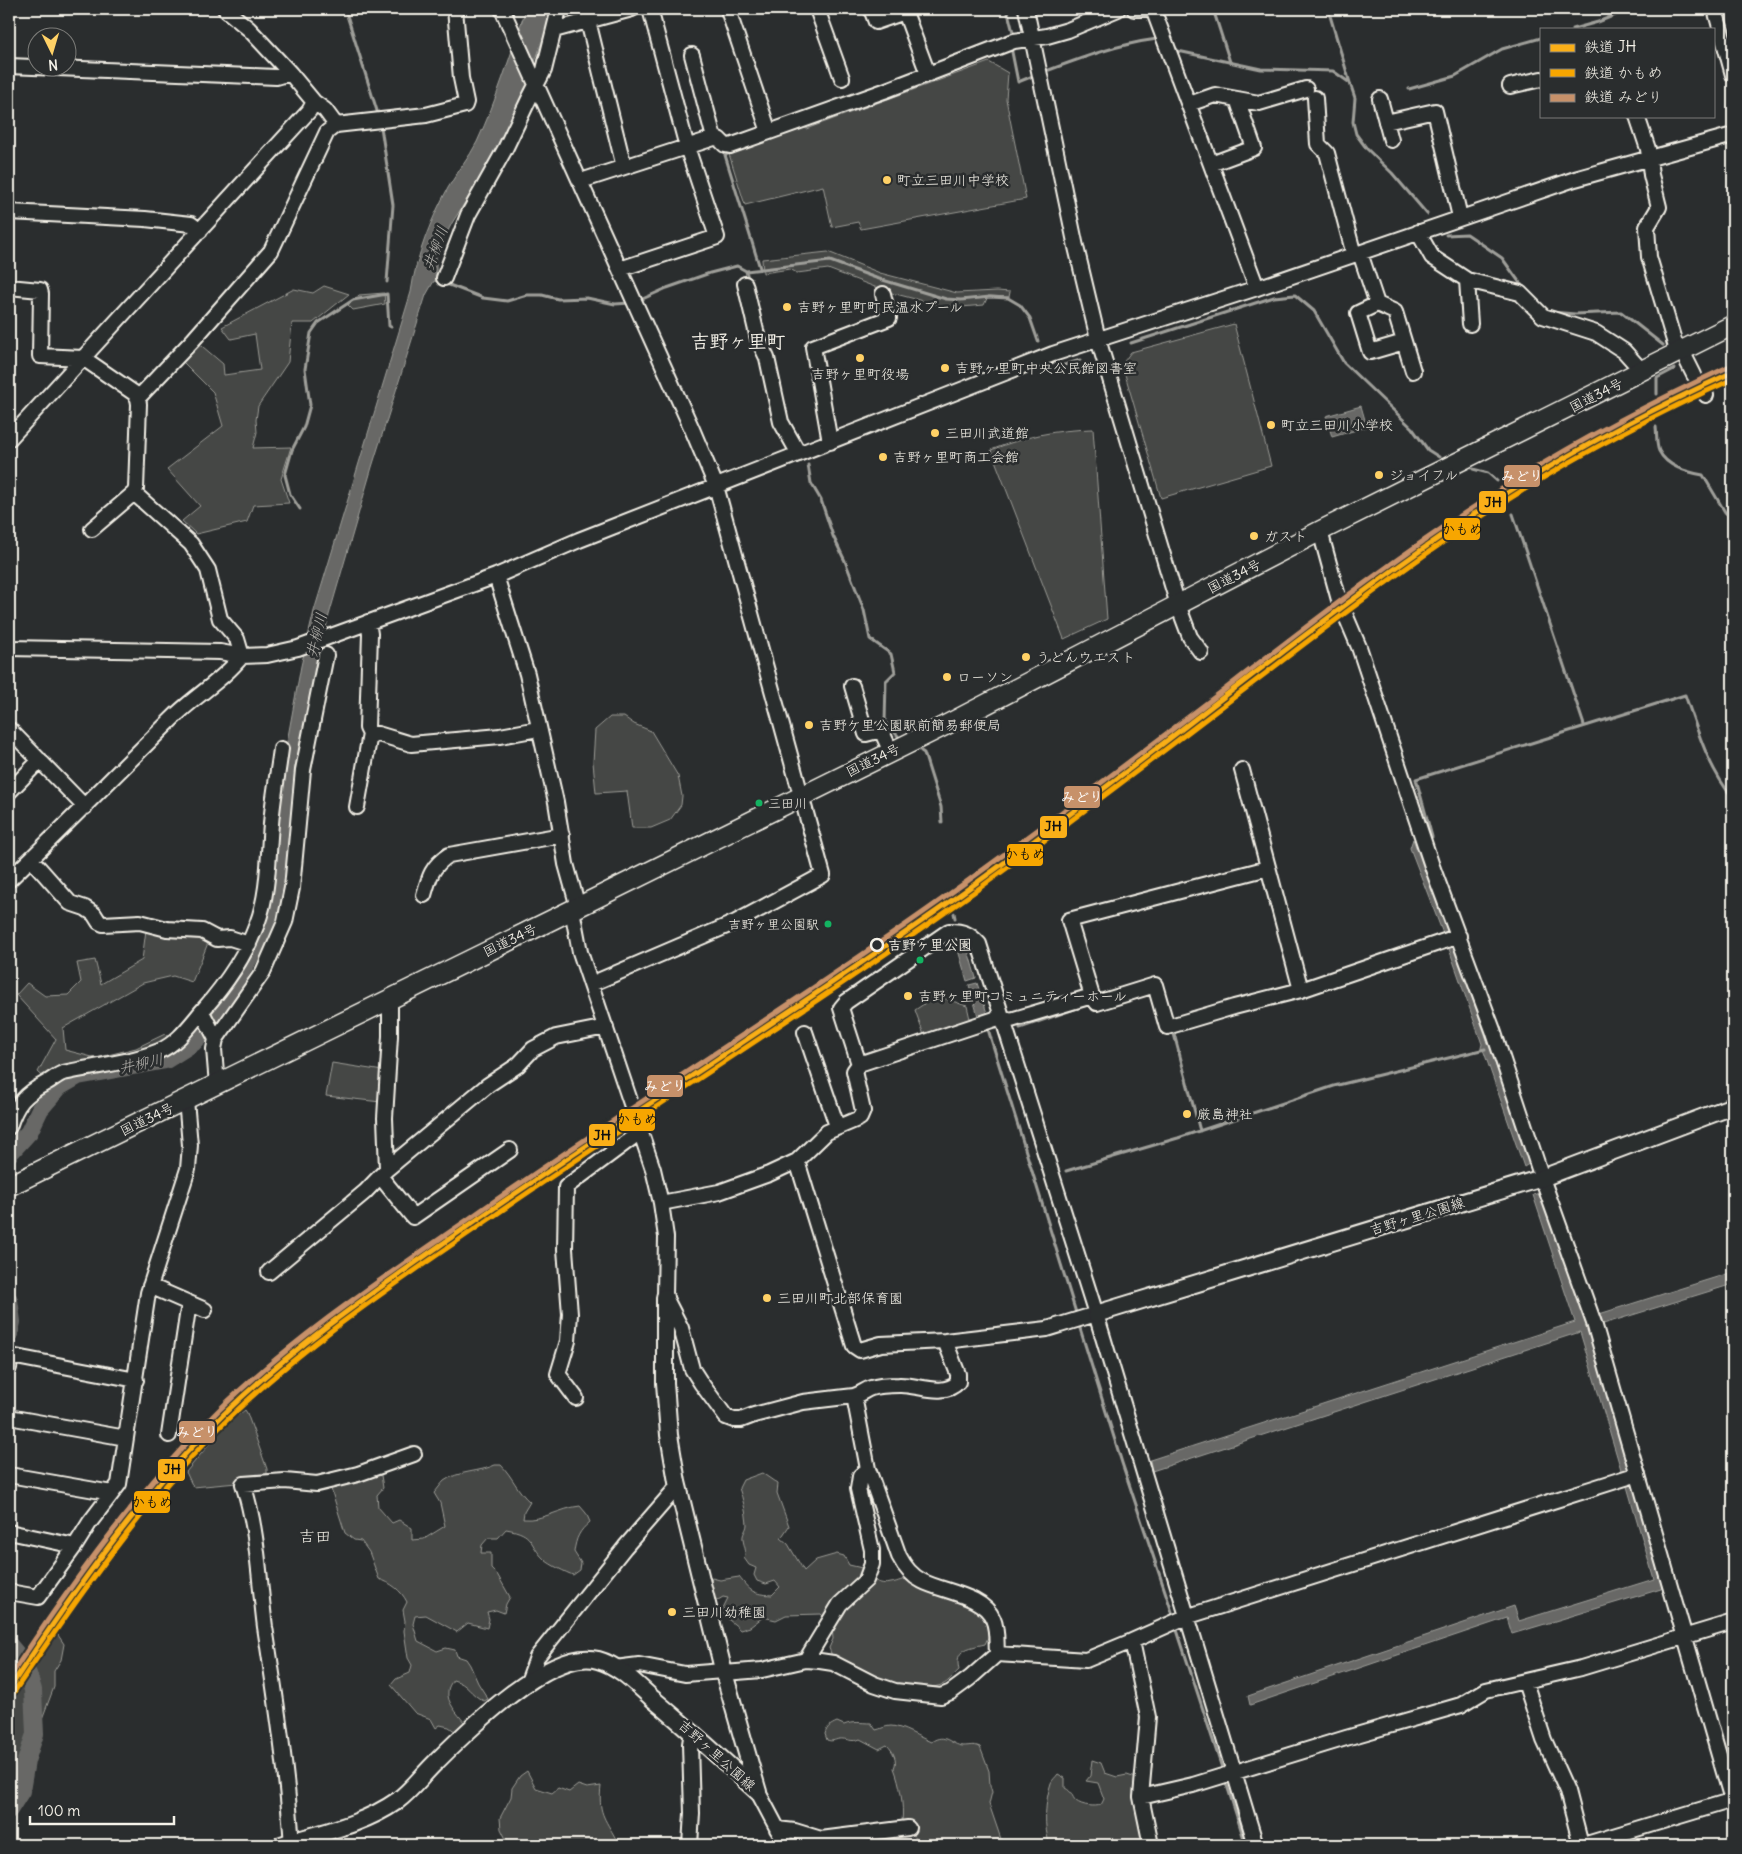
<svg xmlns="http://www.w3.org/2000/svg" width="1742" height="1854" viewBox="0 0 1742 1854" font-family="Delius,'Klee One',sans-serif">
	<rect width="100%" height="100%" fill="#2a2d2e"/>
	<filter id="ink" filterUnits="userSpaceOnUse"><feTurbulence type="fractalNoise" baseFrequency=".02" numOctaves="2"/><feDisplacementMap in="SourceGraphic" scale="10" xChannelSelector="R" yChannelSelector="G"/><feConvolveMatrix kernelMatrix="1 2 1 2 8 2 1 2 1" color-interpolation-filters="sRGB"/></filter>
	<g filter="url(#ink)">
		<path fill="#444645" stroke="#9c9c96" d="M989 62 1008 73 1006 99 1026 199 861 229 858 222 832 227 823 186 745 205 729 154 805 126 806 129Z
			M828 252 880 273 957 293 997 291 1010 292 1009 297 988 296 984 305 950 308 888 292 828 269 797 273 790 269 763 273 762 259Z
			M324 286 349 294 313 323H292L288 362 258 406 256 420 257 432 253 448 291 447 281 479 289 503 253 505 247 522 196 534 182 521 200 506 167 469 223 426 213 392 180 359 196 341 223 364 224 375 260 370 255 334 231 339 222 327 294 289 313 293Z
			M384 293 385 304 353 310 348 305 359 295Z
			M1234 324 1271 466 1161 498 1122 364 1131 352Z
			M1093 429 1107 619 1064 639 991 450C1027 436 1054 430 1093 429Z
			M610 717H624L634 724 651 731 678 776 682 796 681 805 670 820 651 828H632L627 791 596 793 593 762 595 730Z
			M146 930 199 935 208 943 192 982 173 976 143 983 63 1028 65 1050 96 1058 136 1048 165 1034 176 1043 80 1072 51 1084 38 1072 56 1039 16 995 27 983 45 996 68 995 81 982 77 963 95 960 101 984 142 960Z
			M929 993 967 1006 970 1019 924 1035 915 1010 924 1004Z
			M332 1063 383 1071 381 1102 326 1096Z
			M245 1410 247 1413 267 1469V1478L259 1481 193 1487 186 1472 226 1424Z
			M495 1465H501C512 1476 518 1492 530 1502L524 1512 523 1519C542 1521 561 1508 580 1506L586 1513 590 1522C579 1531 576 1538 574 1552L581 1563 580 1570 573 1575C567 1573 549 1564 545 1560 527 1543 536 1534 506 1529L498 1538H488L482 1545 481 1553H491V1568L497 1574 510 1597 506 1604 504 1613 496 1610 487 1612 489 1619 487 1628 468 1623 457 1632 426 1615 415 1616 413 1624 418 1641 437 1651 446 1648 455 1650 457 1656 466 1659 470 1665 478 1683 488 1699 484 1701C469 1694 469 1684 453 1680 451 1683 448 1687 448 1691 446 1702 458 1714 464 1722L462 1728 456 1732 449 1727 440 1725 436 1728 431 1719 415 1713 391 1685 396 1679 410 1673 412 1665 408 1658 404 1631 405 1621 403 1610 407 1602C401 1590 391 1583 379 1579L369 1552 361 1541 354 1540 345 1533 331 1489 335 1483 380 1469 383 1488 377 1495 378 1507 392 1523 399 1520 412 1528V1540L424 1539 445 1526 440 1503 434 1493C437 1490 441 1484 444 1481 457 1471 481 1472 495 1465Z
			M762 1473 778 1484 777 1493 789 1526 781 1538 788 1544 804 1571 816 1560 837 1554 844 1556 849 1565 862 1568C868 1578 879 1586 891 1583 899 1582 902 1578 911 1580L978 1608 989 1625 990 1633 985 1644C968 1648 954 1649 959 1670 954 1674 952 1678 948 1681 944 1685 938 1686 933 1687 891 1696 869 1666 832 1656L829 1648 833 1639 832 1625 821 1614 786 1615 776 1620 763 1617 750 1627 740 1630C735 1623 728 1621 723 1614V1608L728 1598 723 1597 718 1600 712 1597 710 1584 712 1578 720 1580 739 1577C751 1592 753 1594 772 1595L780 1587 775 1581 766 1584 757 1581 754 1575 756 1568 749 1565 744 1558C747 1548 744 1548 743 1539 742 1533 747 1530 747 1524 746 1512 743 1499 739 1488L743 1480Z
			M56 1632 64 1644 61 1660 54 1671V1687L42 1719 40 1731 32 1743 24 1787 19 1797 9 1811V1702L31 1665Z
			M837 1722 844 1725C853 1721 861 1723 871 1723L876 1730C881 1729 885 1726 891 1726 901 1726 921 1738 931 1742 946 1732 950 1745 963 1746 971 1746 973 1744 980 1747L989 1771 990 1785 992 1792 989 1804 1003 1845H921L902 1821C904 1806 900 1783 894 1768 898 1760 893 1751 887 1745L879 1749 860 1739C852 1743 847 1738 839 1739 834 1740 832 1742 827 1740L825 1734C827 1727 830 1725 837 1722Z
			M1092 1760 1101 1763 1105 1773 1117 1777 1127 1775 1136 1778 1144 1837 1143 1843 1135 1845H1050C1043 1828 1045 1801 1051 1783 1052 1780 1056 1777 1058 1774L1065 1778V1788C1073 1792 1071 1796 1076 1801 1082 1806 1095 1807 1101 1805L1104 1799 1098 1783 1086 1781 1090 1776Z
			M527 1771 536 1788 552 1793 558 1788 569 1792 578 1785 587 1788 601 1786C598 1813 604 1817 616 1839L605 1845H506V1839L501 1829 500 1818 511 1797 512 1788 520 1776Z"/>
		<path fill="#676866" stroke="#9f9f9a" d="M526 9H553L530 77 503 142 452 223 436 254V276L439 278 438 282 434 281 426 295 372 467 329 615 315 675 292 826H277L287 742 301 666 314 611 411 292C416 256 431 219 448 188 457 172 469 158 477 142 497 99 511 53 526 9Z
			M1361 406 1367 427 1332 437 1326 416Z
			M1413 839 1449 934 1444 936 1410 848Z
			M1453 943 1530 1163 1524 1167 1484 1052 1481 1048 1482 1044 1448 946Z
			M967 947 976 978 967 981 958 950Z
			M977 983 987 1013 978 1016 969 985Z
			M1542 1192 1587 1324 1629 1472 1622 1473 1580 1332 1152 1471 1150 1460 1575 1322 1533 1195Z
			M1733 1272V1284L1600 1325 1596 1315Z
			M1632 1481 1663 1586 1661 1589 1512 1634 1507 1618 1250 1705 1248 1696 1514 1606 1519 1621 1654 1579 1626 1483Z"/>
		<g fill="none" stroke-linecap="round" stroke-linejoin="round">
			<path stroke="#9f9f9a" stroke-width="3" d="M214 9 221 14
				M345 9 378 114
				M1007 9 1014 36
				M1213 9 1230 62
				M1328 9 1350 83
				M1573 29 1598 22 1630 9
				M1172 44 1178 51 1261 69 1333 71 1350 83 1355 98 1353 122 1356 134 1367 149 1392 173 1427 214
				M1010 48 1011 47 1018 82 1033 76
				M1049 70C1084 57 1119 44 1157 39
				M1409 89 1455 76 1502 49 1541 38
				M305 125 313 117
				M381 127 393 205 387 282
				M735 151 725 155 760 268
				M1446 235 1467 234 1502 258 1525 290
				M746 271 749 282
				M444 283 483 298 507 301 527 295H542L558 299 587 298 615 304 630 303
				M638 301 667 288 710 273 737 266 746 271 830 261 876 278 946 299 961 300 990 297 1008 298 1020 305 1030 318 1038 341
				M1552 312 1575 314 1621 312 1663 345
				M1131 343 1274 297 1295 295 1314 311 1344 363 1412 428 1428 450 1439 457
				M1049 370 1080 360
				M1657 394V378L1674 369
				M1656 427C1657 434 1656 445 1659 451 1667 467 1687 472 1703 475L1725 512 1733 519
				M808 465 811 483 821 500 833 536 845 561 864 610 870 639 891 654 895 672 886 681 885 722 898 736
				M1473 469 1488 473 1497 481
				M300 509 290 494 285 475 292 450 304 427 310 405 305 369 311 333 318 323 353 300 387 294 389 326 391 327
				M1513 514 1584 725
				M921 751 924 753 941 807 942 822
				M1432 837 1416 779 1685 695C1698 731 1708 768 1733 798
				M954 913 955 918
				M987 1026 1077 1316
				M1020 1028 1083 1006
				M1173 1030 1200 1131
				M1066 1171 1178 1138 1334 1086 1485 1049
				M1078 1322 1122 1463 1174 1618
				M1176 1627 1223 1771
				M1225 1779 1246 1845
				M1730 1809 1733 1821"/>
			<path stroke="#676866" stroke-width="18" d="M9 1154 29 1132 40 1109 59 1087 78 1076 166 1060 193 1043 217 1018 236 980 258 943 273 926 281 899 288 804
				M9 1300 12 1322 9 1334
				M9 1645 20 1658 28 1674 33 1690 35 1734 26 1761 21 1791 9 1810"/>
			<defs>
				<path id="minor" d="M225 9 249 29 290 73 314 102 325 110 336 125 426 115 465 105 466 102 461 78 455 9
					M502 9 692 429 716 486 823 875 736 922 591 984
					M817 9 842 78
					M871 9 876 22 905 12 928 74
					M1026 9 1076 247 1098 339 1178 605 1190 637 1201 652
					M1134 9H1156
					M1153 9 1257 288
					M1715 9 1733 75
					M728 10 769 132
					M588 21 624 167
					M554 30 632 9
					M692 55 714 138
					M9 66 276 77 290 73
					M1510 86 1541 79
					M1315 98 1318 144 1327 153 1354 255
					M1380 99 1391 140
					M1189 104 1215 95 1259 103 1306 89
					M1637 116 1648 149 1651 175 1659 207 1647 227 1649 257 1675 344 1686 359 1694 375
					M1386 122 1435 111 1460 217
					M1211 164 1254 148 1237 99
					M581 181 714 138 719 139 725 145 730 146 884 91 1014 41 1047 36 1068 30 1118 9
					M9 212 145 219 191 224 200 231
					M1418 232 1432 257 1467 280 1470 324
					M1360 253 1377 304 1395 312 1413 371
					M620 269 717 237 687 147 650 9
					M444 278 468 215 505 149 529 99 544 70 559 9
					M1467 280 1520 293 1543 316 1596 333 1624 351 1642 371
					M745 284 758 339 767 358 781 422 799 454
					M9 287 40 290 41 294 40 356 83 358
					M1377 304 1358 313 1370 352 1404 342
					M1703 391 1706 395
					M138 398 193 340 271 251 327 132 336 125
					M9 439 83 358
					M830 442 813 347 889 318 883 294
					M92 529 134 493 136 489 139 404 138 398 134 393 83 358 309 111 314 102
					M1320 531 1339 600 1359 647 1433 869 1493 1030 1542 1178 1594 1323 1732 1800
					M496 576 527 674 556 802 566 864 578 907
					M368 622 370 634 367 728 370 734H378L411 744 500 736 538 729
					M9 648 220 652 242 656 267 655 298 648 496 576 579 540 1053 354 1257 288 1575 179 1733 135
					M852 686 866 734 881 730 891 752
					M9 729 85 807
					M1242 770 1301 990
					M9 792 40 760
					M357 807 370 734
					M31 859 70 903 85 908 94 914 99 922 103 924 140 922 167 929 202 931 217 939 230 938 249 944
					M1268 868 1069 920 1092 996 1097 1003 1155 985 1167 1027 1234 1007 1301 990 1459 936
					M9 880C66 825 121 769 177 714 198 694 224 679 242 656L237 639 220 619 208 570 191 544 134 493
					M424 895C429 877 432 866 449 855L562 835
					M572 910 580 952 653 1169 661 1203 666 1237 665 1297 681 1328 692 1369 701 1383 726 1417 734 1420H741L754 1415 803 1402 854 1396 868 1469 899 1556C904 1566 912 1576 922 1581 943 1592 983 1595 993 1619 998 1630 996 1643 997 1654
					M202 1012 216 1039
					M805 1032 837 1126
					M859 1064 841 1008 846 1002 949 931C963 931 970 934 979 944L1096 1314 1256 1845
					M217 1085 214 1049 216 1039 263 972 285 922 292 888 303 770 326 655
					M9 1127C16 1104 25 1094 46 1083 52 1080 57 1075 63 1073 94 1066 129 1063 159 1051 178 1043 190 1025 203 1010 225 985 245 957 257 924 269 893 268 857 271 824 273 798 278 773 281 749
					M797 1161 854 1346 860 1350 881 1344 945 1341 1047 1329 1096 1314
					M387 1169 385 1118 390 1036V999
					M380 1176 413 1217 510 1150
					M661 1203 719 1192 769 1174 797 1161 827 1132 860 1118 863 1111 854 1071 859 1064 1001 1017 1011 1020 1092 996
					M269 1272 365 1192 387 1169 488 1085 518 1065 533 1049 556 1037 606 1027
					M150 1286 205 1310
					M9 1368 10 1361 16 1357 136 1380
					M854 1396C861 1394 865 1390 871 1388 880 1385 890 1385 899 1385 916 1384 944 1398 958 1382V1374L945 1341
					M576 1398 558 1374 568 1341 570 1314 565 1249 566 1187 640 1132
					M9 1417 126 1438
					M169 1435 189 1303
					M9 1475 112 1493
					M9 1532 75 1546
					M9 1592 38 1597 75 1546 90 1522 119 1484 148 1293 188 1169 190 1145 186 1100
					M1132 1641 1186 1617 1638 1474
					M806 1660 840 1604 866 1580 872 1564V1550L858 1489 860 1476 868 1469
					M615 1668 639 1665 685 1674 723 1671
					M724 1673 762 1670 806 1660 820 1661 833 1663 874 1684 895 1691 941 1696 951 1692 970 1678 997 1654 1086 1660 1132 1641 1148 1717 1141 1797 1151 1845
					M528 1682 537 1657 625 1547 678 1486
					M1525 1682 1544 1740 1567 1791 1581 1845
					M758 1792 786 1845
					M1141 1797 1193 1785 1346 1738 1461 1705 1486 1690 1581 1668 1733 1622
					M777 1829 795 1831 821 1839 908 1828
					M292 1845C287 1772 276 1699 265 1627 259 1580 258 1530 243 1484L285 1481 317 1484 358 1474 414 1454
					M690 1845 692 1813 690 1744 692 1732
					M1583 1845 1733 1800"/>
				<path id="major" d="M665 1297V1383L669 1435 677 1482 724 1673 758 1792
					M1096 1314 1542 1178 1733 1106
					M281 1845C320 1833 363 1825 397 1801 412 1790 423 1774 437 1761 468 1730 551 1647 598 1660 620 1666 637 1685 653 1699 689 1729 724 1761 758 1792"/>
				<path id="highway" d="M9 1186 578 907 946 725 1320 531 1733 325"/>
			</defs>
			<use href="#minor" stroke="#f4f1e8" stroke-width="18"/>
			<use href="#major" stroke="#f4f1e8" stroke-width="20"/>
			<use href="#highway" stroke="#f4f1e8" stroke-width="22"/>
			<use href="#minor" stroke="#2a2d2e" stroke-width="14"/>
			<use href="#major" stroke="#2a2d2e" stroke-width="16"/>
			<use href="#highway" stroke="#2a2d2e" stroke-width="19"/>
			<defs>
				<path id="rail-1" d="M9 1689C74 1591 141 1495 225 1413 302 1338 391 1280 478 1219 644 1105 815 998 979 881 1071 815 1161 745 1251 676 1336 612 1420 547 1510 491 1581 446 1656 407 1733 372"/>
				<path id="rail-2" d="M14 1692C79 1595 146 1499 230 1417 306 1343 395 1284 482 1224 647 1110 818 1004 981 887 1076 818 1169 747 1262 676 1346 612 1430 547 1520 492 1589 449 1660 412 1733 379"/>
				<path id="rail-3" d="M9 1678C71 1584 137 1491 218 1411 294 1337 383 1278 470 1218 635 1103 806 997 969 880 1055 818 1140 754 1224 690 1316 619 1409 547 1508 485 1579 440 1654 401 1730 366"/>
			</defs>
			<use href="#rail-1" stroke="#2a2d2e" stroke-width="9"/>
			<use href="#rail-2" stroke="#2a2d2e" stroke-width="9"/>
			<use href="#rail-3" stroke="#2a2d2e" stroke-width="9"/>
			<use href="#rail-1" stroke="#faaf18" stroke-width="5"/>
			<use href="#rail-2" stroke="#f7a600" stroke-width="5"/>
			<use href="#rail-3" stroke="#c7916a" stroke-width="5"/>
		</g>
	</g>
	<g fill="#ffd166" stroke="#2a2d2e" stroke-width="2">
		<circle cx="887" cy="180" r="5"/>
		<circle cx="787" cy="307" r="5"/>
		<circle cx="860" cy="358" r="5"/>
		<circle cx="945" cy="368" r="5"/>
		<circle cx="1271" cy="425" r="5"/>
		<circle cx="935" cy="433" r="5"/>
		<circle cx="883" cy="457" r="5"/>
		<circle cx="1379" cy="475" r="5"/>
		<circle cx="1254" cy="536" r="5"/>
		<circle cx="1026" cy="657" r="5"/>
		<circle cx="947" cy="677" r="5"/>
		<circle cx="809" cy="725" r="5"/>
		<circle cx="908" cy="996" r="5"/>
		<circle cx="1187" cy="1114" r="5"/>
		<circle cx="767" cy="1298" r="5"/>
		<circle cx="672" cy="1612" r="5"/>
	</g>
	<g fill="#13b361" stroke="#2a2d2e" stroke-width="2">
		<circle cx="759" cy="803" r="4.5"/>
		<circle cx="828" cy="924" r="4.5"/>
		<circle cx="920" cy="960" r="4.5"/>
	</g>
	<circle fill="#2a2d2e" stroke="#f4f1e8" stroke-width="2.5" cx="877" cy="945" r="6"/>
	<g text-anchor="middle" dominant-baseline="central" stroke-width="5" stroke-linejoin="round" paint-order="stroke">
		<g font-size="13" fill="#f4f1e8" stroke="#2a2d2e" text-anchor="start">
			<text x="768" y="803">三田川</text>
			<text x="819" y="924" text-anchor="end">吉野ヶ里公園駅</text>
		</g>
		<g font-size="14" fill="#f4f1e8" stroke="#2a2d2e" text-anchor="start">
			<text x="897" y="180">町立三田川中学校</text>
			<text x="797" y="307">吉野ヶ里町町民温水プール</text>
			<text x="955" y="368">吉野ヶ里町中央公民館図書室</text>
			<text x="860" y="374" text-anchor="middle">吉野ヶ里町役場</text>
			<text x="1281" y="425">町立三田川小学校</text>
			<text x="945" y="433">三田川武道館</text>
			<text x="893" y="457">吉野ヶ里町商工会館</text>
			<text x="1389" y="475">ジョイフル</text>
			<text x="1264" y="536">ガスト</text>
			<text x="1036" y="657">うどんウエスト</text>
			<text x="957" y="677">ローソン</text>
			<text x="819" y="725">吉野ケ里公園駅前簡易郵便局</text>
			<text x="918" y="996">吉野ヶ里町コミュニティーホール</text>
			<text x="1197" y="1114">厳島神社</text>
			<text x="777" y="1298">三田川町北部保育園</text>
			<text x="682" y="1612">三田川幼稚園</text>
		</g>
		<g font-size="14" fill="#f4f1e8" stroke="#2a2d2e">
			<text transform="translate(1596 395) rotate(-27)">国道34号</text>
			<text transform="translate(1234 576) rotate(-27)">国道34号</text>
			<text transform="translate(873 760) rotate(-26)">国道34号</text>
			<text transform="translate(510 940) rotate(-26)">国道34号</text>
			<text transform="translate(147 1119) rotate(-26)">国道34号</text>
			<text transform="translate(1417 1216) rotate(-17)">吉野ヶ里公園線</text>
			<text transform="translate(717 1755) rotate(42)">吉野ヶ里公園線</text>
		</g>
		<g font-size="14" font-weight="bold" fill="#f4f1e8" stroke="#2a2d2e" text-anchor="start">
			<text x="888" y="945">吉野ヶ里公園</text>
		</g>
		<g font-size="15" font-style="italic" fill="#b5b3ae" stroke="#2a2d2e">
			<text transform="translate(435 248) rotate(-70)">井柳川</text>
			<text transform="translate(316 635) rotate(-76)">井柳川</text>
			<text transform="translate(141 1063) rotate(-12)">井柳川</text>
		</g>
		<g font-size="16" fill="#f4f1e8" stroke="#2a2d2e">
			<text x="315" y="1536">吉田</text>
		</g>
		<g font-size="19" font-weight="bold" fill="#f4f1e8" stroke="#2a2d2e">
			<text x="738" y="341">吉野ヶ里町</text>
		</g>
	</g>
	<g stroke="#2a2d2e" stroke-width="2">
		<rect x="1503" y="464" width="38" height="24" rx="5" fill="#c7916a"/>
		<rect x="1478" y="490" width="29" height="24" rx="5" fill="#faaf18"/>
		<rect x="1443" y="517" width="38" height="24" rx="5" fill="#f7a600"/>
		<rect x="1063" y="785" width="38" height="24" rx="5" fill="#c7916a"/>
		<rect x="1039" y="815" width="29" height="24" rx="5" fill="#faaf18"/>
		<rect x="1006" y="843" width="38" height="24" rx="5" fill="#f7a600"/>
		<rect x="646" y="1074" width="38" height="24" rx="5" fill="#c7916a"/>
		<rect x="618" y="1108" width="38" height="24" rx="5" fill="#f7a600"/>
		<rect x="588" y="1123" width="28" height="24" rx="5" fill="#faaf18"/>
		<rect x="178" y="1420" width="38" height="24" rx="5" fill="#c7916a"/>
		<rect x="157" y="1458" width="29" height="24" rx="5" fill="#faaf18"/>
		<rect x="133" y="1490" width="38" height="24" rx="5" fill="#f7a600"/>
	</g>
	<g font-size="14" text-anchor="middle" font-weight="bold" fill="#fff">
		<text x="1522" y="481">みどり</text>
		<text x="1082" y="802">みどり</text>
		<text x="665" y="1091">みどり</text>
		<text x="197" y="1437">みどり</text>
	</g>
	<g font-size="14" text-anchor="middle" font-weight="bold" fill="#111">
		<text x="1493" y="507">JH</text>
		<text x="1462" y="534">かもめ</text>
		<text x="1053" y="831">JH</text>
		<text x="1025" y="859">かもめ</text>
		<text x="637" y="1124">かもめ</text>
		<text x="602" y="1140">JH</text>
		<text x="172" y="1474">JH</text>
		<text x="152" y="1507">かもめ</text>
	</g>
	<rect width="1742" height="1854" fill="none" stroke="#2a2d2e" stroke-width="30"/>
	<rect x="15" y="15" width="1712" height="1824" fill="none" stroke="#f4f1e8" stroke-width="2" filter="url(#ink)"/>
	<rect x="1540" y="28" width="175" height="90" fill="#2a2d2e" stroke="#7b7b78"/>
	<rect x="1550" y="44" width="25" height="8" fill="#faaf18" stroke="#7b7b78"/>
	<text x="1584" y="52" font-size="15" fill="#f4f1e8">鉄道 JH</text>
	<rect x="1550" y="69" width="25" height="8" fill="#f7a600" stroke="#7b7b78"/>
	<text x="1584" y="78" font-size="15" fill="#f4f1e8">鉄道 かもめ</text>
	<rect x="1550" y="94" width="25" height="8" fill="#c7916a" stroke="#7b7b78"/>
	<text x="1584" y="102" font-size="15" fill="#f4f1e8">鉄道 みどり</text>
	<g transform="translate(52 52) rotate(175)"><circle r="24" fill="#2a2d2e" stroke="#7b7b78"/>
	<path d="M0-4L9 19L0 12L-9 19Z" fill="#ffd166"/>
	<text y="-8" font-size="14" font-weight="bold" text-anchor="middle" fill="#f4f1e8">N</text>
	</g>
	<path d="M30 1816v8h144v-8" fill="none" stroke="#f4f1e8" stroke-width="2.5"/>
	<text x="38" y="1816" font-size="15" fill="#f4f1e8" stroke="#2a2d2e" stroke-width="4" paint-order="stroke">100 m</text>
</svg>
